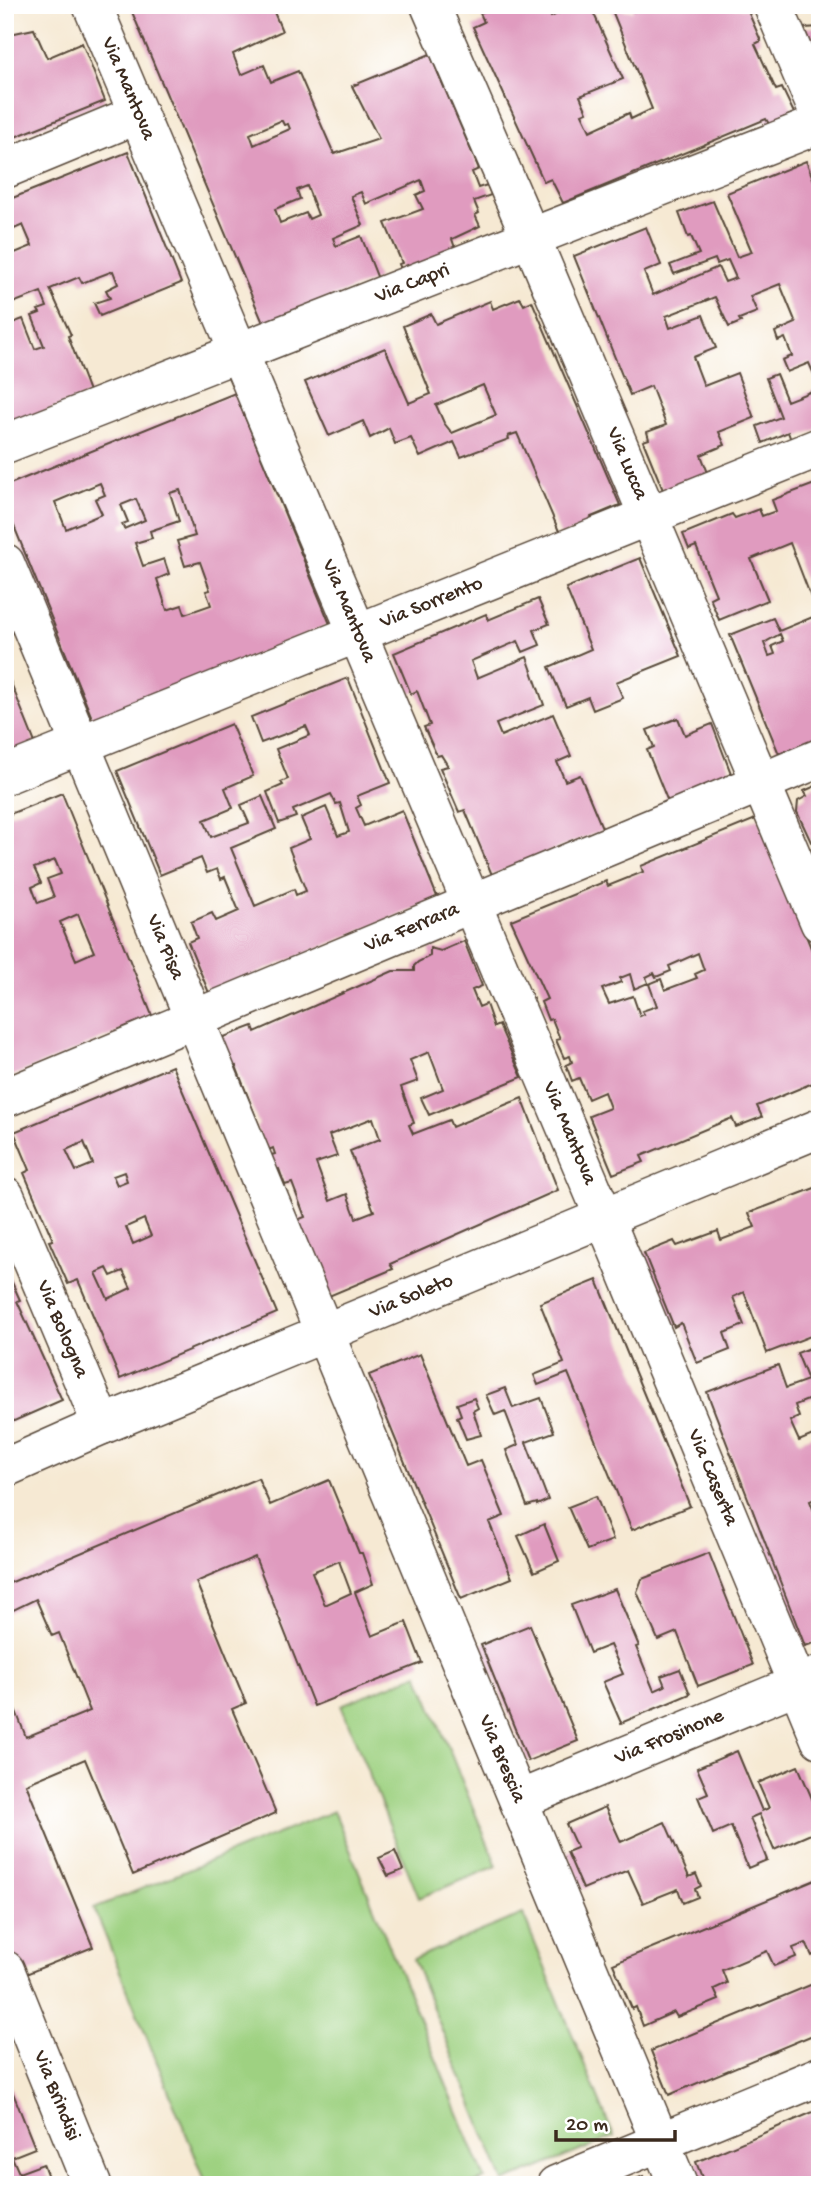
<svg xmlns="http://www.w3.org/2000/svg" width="825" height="2190" viewBox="0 0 825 2190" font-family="'Gochi Hand',sans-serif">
	<rect width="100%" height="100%" fill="#fff"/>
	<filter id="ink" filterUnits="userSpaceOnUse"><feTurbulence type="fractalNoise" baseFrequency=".0143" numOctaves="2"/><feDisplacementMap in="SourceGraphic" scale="14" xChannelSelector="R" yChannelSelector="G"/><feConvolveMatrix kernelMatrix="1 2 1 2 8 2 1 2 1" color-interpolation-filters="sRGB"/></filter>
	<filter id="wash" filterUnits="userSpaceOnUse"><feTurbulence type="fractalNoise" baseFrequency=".00686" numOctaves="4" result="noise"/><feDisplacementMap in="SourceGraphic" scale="28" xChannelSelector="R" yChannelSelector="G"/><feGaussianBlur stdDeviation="1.57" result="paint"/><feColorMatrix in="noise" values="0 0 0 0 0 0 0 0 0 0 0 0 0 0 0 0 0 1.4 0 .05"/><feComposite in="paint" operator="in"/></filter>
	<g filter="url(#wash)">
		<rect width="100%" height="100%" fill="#f6e9d3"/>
		<path fill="#9ed181" stroke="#6c7e50" stroke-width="2" d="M418 1674 497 1866 419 1898 341 1705Z
			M334 1811 485 2179 470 2185H207L94 1908Z
			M523 1914 614 2137 504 2182 413 1959Z"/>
		<g id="blocks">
			<path fill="#e09bbf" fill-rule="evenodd" d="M170 5H271L282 31 233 54 241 75 264 65 271 82 298 71 334 154 379 139 352 86 430 54 479 169 472 172 478 188 487 185 491 195 474 201 479 213 475 215 480 226 452 239 456 251 403 274 399 264 402 263 385 223 423 209 416 195 425 191 421 180 366 204 361 192 351 196 363 225 333 238 336 246 361 236 378 279 263 323 132 12ZM280 121H282L284 125 288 124 290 129 254 145 250 134ZM307 186 318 215 309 219 306 213 280 223 275 209 300 199 297 190Z
				M497 5H507L510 11 523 5H546L551 17 576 5H590L623 79 580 96 587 112 582 114 590 131 629 113 631 119 652 109 611 8 633 11 632 5H684L747 9 761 41 755 44 776 90 782 88 794 113 769 124 766 119 563 203 551 179 544 182 473 27 484 22 480 13Z
				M820 27V67L804 28Z
				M34 29 47 58 82 43 105 101 5 141V35Z
				M128 152 181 283 100 316 94 303 110 298 106 290 118 284 113 271 82 283 79 277 50 289 71 335 68 336 90 394 5 428V326L23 319 35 349 44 346 32 316 40 313 38 310 47 307 41 292 5 306V257L32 246 23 225 5 233V201Z
				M806 161 820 196V388L809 363 787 372 782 360 792 356 785 338 778 341 775 332 796 323 780 284 750 296 757 312 739 319 741 322 729 327 715 297 666 316 670 328 703 315 716 348 693 357 704 386 737 373 754 418 719 432 725 445 701 455 710 478 665 495 643 441 649 439 647 432 666 425 651 386 630 395 574 256 646 227 661 265 644 272 653 295 718 267 725 282 736 278 728 260 717 264 715 259 674 274 670 265 699 254 691 236 688 237 679 213 713 201 737 257 752 252 727 193Z
				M520 298 524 305 532 301 620 505 591 517 594 524 561 536 517 433 508 436 509 439 461 457 454 442 420 457 411 438 395 444 389 428 370 438 363 421 329 436 305 382 385 348 409 403 431 394 403 326 431 314 436 324 490 301 493 309ZM483 385 496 415 452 433 444 423 436 405Z
				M776 374 787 401 820 388V428L791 440 788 432 763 443 757 426 781 417 766 378Z
				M235 393 330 624 94 723 5 504V486ZM100 483 105 495 95 499 102 514 66 529 55 502ZM180 490 195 536 177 541 185 566 200 562 210 590 206 591 211 605 185 614 182 605 167 610 157 579 169 574 164 559 143 566 135 543 152 538 150 531 179 521 170 493ZM136 499 145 520 124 529 122 524 128 522 121 505Z
				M820 482V597L812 600 790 543 751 559 768 600 719 620 710 598 716 595 696 546 689 549 683 534 732 514 735 518 759 509 762 516 776 511 772 500Z
				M640 558 681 656 616 682 623 698 593 710 588 697 566 706 549 667 591 649 566 588Z
				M538 599 549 624 534 630 540 645 523 652 518 641 471 661 477 678 527 657 544 705 496 724 501 736 553 714 571 756 557 762 565 781 580 775 603 830 492 875 465 810 459 812 440 768 448 766 441 755 437 756 424 727 430 725 417 691 411 694 394 653 486 614 488 620Z
				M820 614V738L779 754 730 635 773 618 779 631ZM780 634 783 641 772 646 775 654 769 656 764 643Z
				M5 668 35 743 5 755Z
				M348 678 390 783 357 796 361 805 356 808 364 826 402 810 438 899 209 993 188 942 197 938 191 922 212 913 216 921 239 911 225 877 221 879 217 869 207 873 201 858 160 875 117 771 231 724 253 776 225 788 233 808 204 820 211 837 249 823 241 805 262 796 276 829 231 848 255 906 294 889 296 895 306 891 289 848 310 839 301 818 326 807 338 836 349 832 340 803 336 804 331 794 293 810 296 817 279 823 267 792 283 785 281 782 288 779 276 749 310 735 306 726 261 743 251 717Z
				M678 718 685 735 712 724 732 776 668 802 647 750 654 747 647 730Z
				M820 784V848L816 840 811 842 797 812 798 801 807 796 804 791Z
				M62 793 153 1018 5 1079V947L10 945 5 934V816ZM55 860 61 874 47 879 54 897 38 903 32 887 41 883 34 868ZM78 914 94 952 76 960 60 922Z
				M758 818 820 970V1080L757 1106 762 1117 736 1127 732 1118 641 1156 644 1162 613 1174 589 1116 610 1108 604 1092 588 1099 579 1078 572 1081 566 1065 572 1062 570 1056 564 1058 556 1040 560 1039 552 1019 548 1020 541 1002 547 999 511 920 606 881 608 886 643 872 641 866ZM698 953 704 970 695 974 697 978 665 990 661 979 649 984 657 1006 642 1011 644 1014 640 1016 633 996 609 1004 602 989 621 982 620 978 630 974 634 989 648 983 646 977 654 973 656 977 671 971 669 966Z
				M464 941 482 986 472 990 479 1007 486 1004 494 1027 499 1025 522 1077 429 1115 421 1098 443 1089 429 1052 410 1060 418 1081 401 1087 414 1123 409 1125 413 1134 449 1120 452 1127 522 1098 558 1190 390 1264 393 1269 329 1296 297 1220 305 1217 292 1183 285 1185 279 1169 274 1171 268 1156 275 1154 273 1148 266 1151 256 1127 259 1125 236 1066 232 1067 221 1038 253 1026 255 1032 393 971H414V966L418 962 430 956V948L441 951ZM373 1118 380 1139 350 1151 374 1211 356 1218 347 1194 330 1201 316 1163 337 1156 329 1135Z
				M172 1066 277 1313 120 1379 78 1280 68 1284 49 1241 53 1240 24 1173 30 1170 14 1132ZM84 1142 93 1164 76 1171 66 1150ZM124 1172 127 1181 117 1185 113 1176ZM144 1219 151 1236 133 1244 126 1227ZM107 1268 111 1276 123 1271 131 1288 108 1299 96 1273Z
				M820 1186V1325L813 1327 816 1334 767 1353 744 1292 733 1297 744 1325 724 1333 730 1350 697 1363 681 1323 674 1327 644 1253 674 1241 677 1246 718 1231 721 1240 755 1227 749 1213Z
				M5 1267 20 1300 17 1301 62 1400 5 1425Z
				M597 1280 690 1506 632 1530 568 1373 538 1385 534 1375 564 1363 540 1303Z
				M820 1344V1395L795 1405 799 1417 790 1421 799 1441 820 1432V1497L810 1501 817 1519 820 1518V1641L805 1646 707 1392 778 1365 786 1388 808 1380 797 1353Z
				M420 1354 466 1466 481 1460 504 1516 489 1522 512 1578 461 1599 369 1375Z
				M505 1388 513 1408 541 1398 554 1432 526 1442 548 1500 537 1505V1503L527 1506 506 1450 518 1445 505 1411 495 1415 486 1395Z
				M474 1398 478 1408 473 1411 481 1435 466 1439 457 1417 461 1415 457 1404Z
				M258 1478 270 1505 329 1480 359 1553H362L373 1584 355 1592 372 1636 406 1622 422 1663 314 1706 255 1557 196 1582 246 1703 232 1709 276 1813 133 1875 85 1759 26 1784 93 1947 21 1976 5 1936V1710L14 1706 26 1737 90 1711 59 1633 52 1636 36 1599 5 1614V1585ZM339 1561 351 1593 325 1605 312 1572Z
				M596 1496 613 1540 587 1550 568 1507Z
				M544 1524 559 1561 534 1572 518 1536Z
				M709 1553 753 1665 698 1686 677 1632 658 1640 637 1592 642 1579Z
				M615 1589 639 1646 636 1647 654 1691 665 1686 661 1676 680 1669 690 1694 621 1723 603 1682 623 1674 610 1645 590 1653 571 1605Z
				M530 1625 578 1741 528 1761 481 1645Z
				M737 1751 762 1811 769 1808 758 1783 798 1766 820 1817V1830L774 1850 759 1814 750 1818 767 1860 748 1868 731 1826 713 1834 698 1797 708 1793 697 1768Z
				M605 1807 621 1842 665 1822 689 1877 696 1874 701 1886 695 1889 698 1897 683 1903 678 1889 643 1903 628 1870 583 1889 567 1852 577 1848 566 1824Z
				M395 1851 403 1870 388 1876 379 1858Z
				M820 1878V1952L812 1956 806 1943 793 1948 796 1957 774 1966 767 1951 722 1970 727 1983 714 1989 719 2000 677 2017 674 2012 643 2026 636 2007 632 2009 613 1964Z
				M820 1981V2032L669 2095 651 2051Z
				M5 2073 35 2148 12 2157 19 2173 43 2164 51 2185H5Z
				M820 2109V2185H705L696 2162Z
				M643 2176 647 2185H622Z"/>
		</g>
	</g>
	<g filter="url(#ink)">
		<use href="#blocks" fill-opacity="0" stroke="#574739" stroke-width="2"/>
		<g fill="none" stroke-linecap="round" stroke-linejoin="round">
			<defs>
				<g id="street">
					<path id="s1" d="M92 5 604 1217 820 1739"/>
					<path id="s2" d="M430 5 531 238 820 923"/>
					<path d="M773 5 820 116"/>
					<path d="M5 169 138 114"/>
					<path id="s3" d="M5 444 820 124"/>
					<path id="s4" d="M5 563 678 2185"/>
					<path id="s5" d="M5 775 820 447"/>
					<path id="s6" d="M5 1098 820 758"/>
					<path id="s7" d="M5 1196 102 1425"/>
					<path id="s8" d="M519 1800 820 1675"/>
					<path id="s9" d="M5 1970 92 2185"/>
					<path d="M556 2185 820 2076"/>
				</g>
				<g id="secondary">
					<path id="s10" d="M5 1468 102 1425 820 1128"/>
				</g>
			</defs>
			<use href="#street" stroke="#574739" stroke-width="41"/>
			<use href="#secondary" stroke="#574739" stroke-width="41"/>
			<use href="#street" stroke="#fff" stroke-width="38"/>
			<use href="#secondary" stroke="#fff" stroke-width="38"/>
		</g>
	</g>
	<g text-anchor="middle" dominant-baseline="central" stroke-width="5" stroke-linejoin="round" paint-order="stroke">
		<g font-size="21" fill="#3b2a1e" stroke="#fff">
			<text stroke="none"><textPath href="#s1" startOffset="91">Via Mantova</textPath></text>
			<text stroke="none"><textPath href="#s3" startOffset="438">Via Capri</textPath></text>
			<text stroke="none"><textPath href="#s2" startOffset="499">Via Lucca</textPath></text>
			<text stroke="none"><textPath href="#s5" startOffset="460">Via Sorrento</textPath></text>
			<text stroke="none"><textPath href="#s1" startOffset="658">Via Mantova</textPath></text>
			<text stroke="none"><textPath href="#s6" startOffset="441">Via Ferrara</textPath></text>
			<text stroke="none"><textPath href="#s4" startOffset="416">Via Pisa</textPath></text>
			<text stroke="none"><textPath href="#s1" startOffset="1225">Via Mantova</textPath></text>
			<text stroke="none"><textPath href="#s10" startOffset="441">Via Soleto</textPath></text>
			<text stroke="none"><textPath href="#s7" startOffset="145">Via Bologna</textPath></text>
			<text stroke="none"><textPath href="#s1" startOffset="1598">Via Caserta</textPath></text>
			<text stroke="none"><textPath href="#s8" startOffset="163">Via Frosinone</textPath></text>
			<text stroke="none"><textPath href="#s4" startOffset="1295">Via Brescia</textPath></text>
			<text stroke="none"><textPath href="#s9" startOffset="136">Via Brindisi</textPath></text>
		</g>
	</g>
	<rect width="825" height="2190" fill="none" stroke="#fff" stroke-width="28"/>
	<path d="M556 2130v10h119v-10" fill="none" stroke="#3b2a1e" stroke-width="3.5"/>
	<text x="566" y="2130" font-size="21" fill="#3b2a1e" stroke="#ffffff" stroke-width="5" paint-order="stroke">20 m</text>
</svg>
